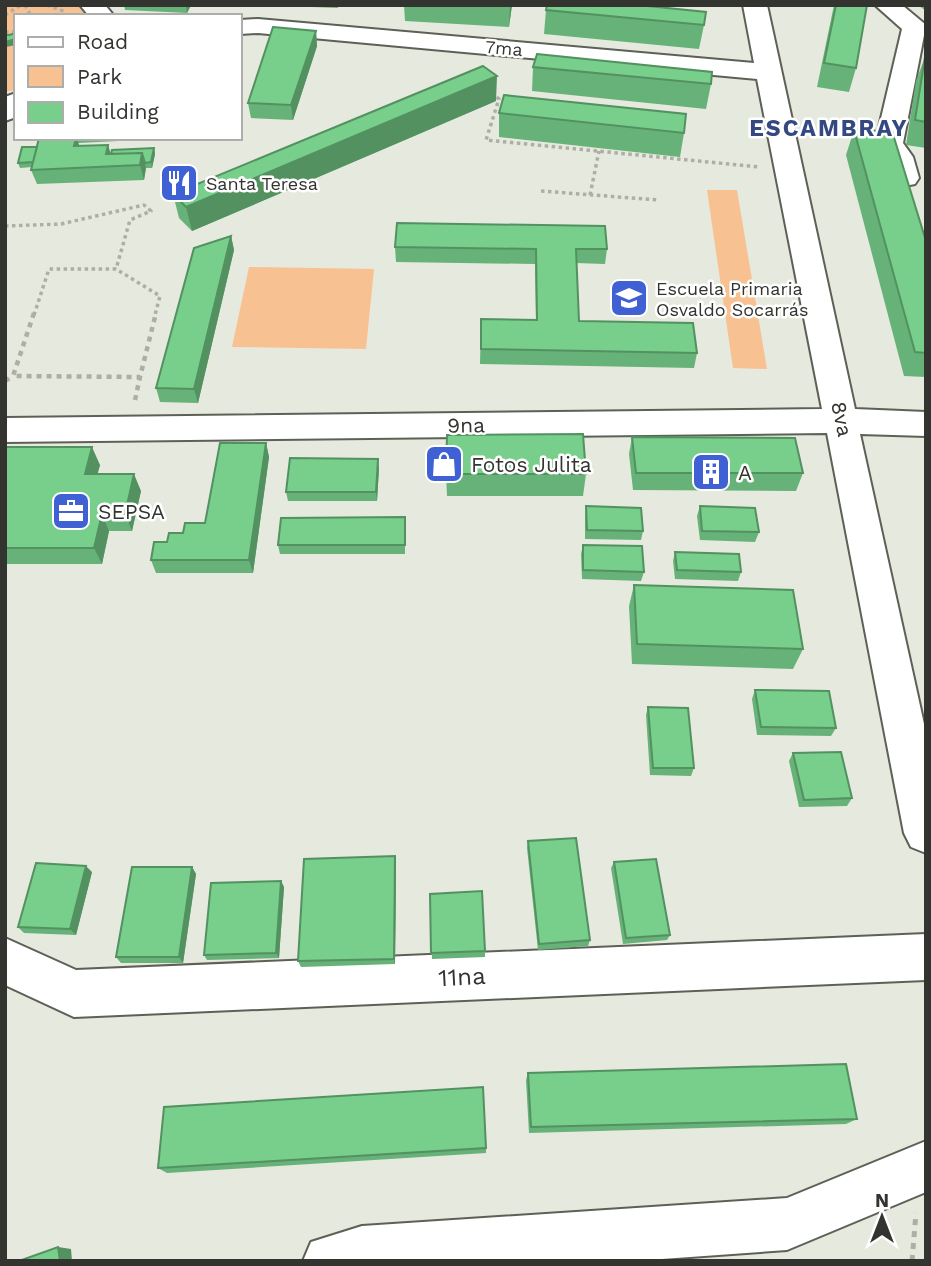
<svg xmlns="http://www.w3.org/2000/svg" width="931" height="1266" viewBox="0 0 931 1266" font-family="'Work Sans',sans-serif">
	<rect width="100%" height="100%" fill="#e6e9dd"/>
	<path fill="#f8c192" d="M5 5H83L95 16H16V90L5 92Z
		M707 190H737L767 369 733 368Z
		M249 267 374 269 366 349 232 347Z"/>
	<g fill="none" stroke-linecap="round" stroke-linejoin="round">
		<defs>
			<path id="minor" d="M743 5H767L855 409 926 412V436L860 434 926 733V853L911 847 904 833 827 433 5 442V418L822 409 757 79 258 33 240 34V20L258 19 754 63Z
				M875 5H902L926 25 903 143 913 157 919 178 915 184 905 186 895 184 886 158 875 144 902 29Z
				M926 934V980L74 1017 5 985V938L76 970Z
				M926 1141V1192L787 1250 634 1261H303L311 1242 362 1226 787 1198Z"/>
			<path id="major" d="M80 5H105L114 16H89Z
				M16 93V117L5 121V97Z"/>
		</defs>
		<use href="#minor" stroke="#5d6056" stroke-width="4"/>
		<use href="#major" stroke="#5d6056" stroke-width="4"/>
		<path stroke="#adafa5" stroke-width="3.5" stroke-dasharray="3.5 3.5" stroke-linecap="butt" d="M25 5 31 16
			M47 5 66 12
			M5 15 21 5
			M5 32H16
			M491 93 499 99 486 140 759 167
			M541 191 658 200
			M590 195 599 151
			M5 226 61 224 144 205 151 211 130 220 116 269
			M34 315 49 269H116L160 296 155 315"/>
		<path stroke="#adafa5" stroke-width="4.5" stroke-dasharray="5 5" stroke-linecap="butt" d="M34 313 13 376 140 377 156 313
			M5 381 13 376
			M135 400 140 377"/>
		<path stroke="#adafa5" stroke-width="5" stroke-dasharray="6 6" stroke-linecap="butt" d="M912 1261 916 1213"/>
		<use href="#minor" fill="#fff" fill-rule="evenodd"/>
		<use href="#major" fill="#fff" fill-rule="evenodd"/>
	</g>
	<path fill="#66b278" d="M124 5H191L187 13 125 10Z
		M312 5H338V8L312 7Z
		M404 5H512L509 27 405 21Z
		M834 5H867L856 68 849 92 817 87Z
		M918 5H926V11Z
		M546 10 704 25 699 49 544 34Z
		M316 31 317 46 293 120 251 118 248 103Z
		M925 57H926V148L906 145 916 81Z
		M533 67 711 84 706 109 532 91Z
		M496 101 192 231 179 218 173 194Z
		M499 113 684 133 680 157 499 137Z
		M854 130 926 241V377L904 376 846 155Z
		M39 138H159L158 139 78 143 79 146 108 145 111 154 154 148 155 154 152 168H146L144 180 37 184 31 170 32 167 20 168 18 163 37 147Z
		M231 236 234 250 198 403 160 402 156 388Z
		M395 247 607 249 605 264 576 263 579 321 697 353 694 368 480 364 481 319 536 320 535 264 396 262Z
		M632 437 803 473 796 491 633 490 629 454Z
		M266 443 269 457 253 573H156L151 560 167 542 183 533 205 523Z
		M5 447 100 465 97 474 141 491 132 531H109L102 564H5Z
		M379 468 377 501H288L286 492Z
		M446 474H586L583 496H447Z
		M586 506 643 531 641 540 585 539V516Z
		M700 506 759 532 755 542 700 540 697 516Z
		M405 517V554H280L278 545Z
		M583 545 644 572 641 581 582 579 581 554Z
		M675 552 741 572 738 581 675 579 673 561Z
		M634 585 803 649 793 669 632 664 629 606Z
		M755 690 836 728 831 736 757 735 752 699Z
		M648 707 694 768 691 776 650 775 646 715Z
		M793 753 852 798 847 806 799 807 789 761Z
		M528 841 590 940 588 946 538 950 527 848Z
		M614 862 670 935 667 940 623 944 611 868Z
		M396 863 395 964 301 967 298 961Z
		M192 867 196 874 183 963H121L116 957Z
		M92 872 76 935 24 933 18 927Z
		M281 881 284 887 279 958 207 960 204 955Z
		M430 894 485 951V957L432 959Z
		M528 1073 857 1119 846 1124 529 1133 526 1080Z
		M486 1148V1153L167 1173 158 1168Z"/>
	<path fill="#539161" d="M186 5H191L187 13Z
		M510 5H512L509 27Z
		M316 31 317 46 293 120 291 105Z
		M16 39V45L6 47 5 42Z
		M497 76 496 101 192 231 186 207Z
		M76 138H77L81 152 74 146Z
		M108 145 112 160 106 154Z
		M154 148 155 154 152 168 151 162Z
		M142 153 146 168 144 180 140 165Z
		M231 236 234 250 198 403 194 389Z
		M266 443 269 457 253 573 249 560Z
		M92 447 100 465 93 491 85 474Z
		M378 459 379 468 377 501 376 492Z
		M134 474 141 491 132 531 125 514Z
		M102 514 109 531 102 564 94 548Z
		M395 856 396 863 395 964 394 959Z
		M86 866 92 872 76 935 70 929Z
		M192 867 196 874 183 963 179 957Z
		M281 881 284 887 279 958 276 953Z
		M58 1247 71 1249 72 1261H60Z"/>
	<path fill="#77cf8b" stroke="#539161" stroke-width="2" d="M547 5H638L706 12 704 25 546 10Z
		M836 5H867L856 68 824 63Z
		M273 27 316 31 291 105 248 103Z
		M16 33V39L5 42V35H9Z
		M537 54 712 72 711 84 533 67Z
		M925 57H926V122L915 120Z
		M483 66 497 76 186 207 173 194Z
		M504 95 686 114 684 133 499 113Z
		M854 130 892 131 926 241V353L915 352Z
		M39 138H76L74 146 108 145 106 154 142 153 140 165 31 170Z
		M22 147H37L33 162 18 163Z
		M154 148 151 162 145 163 142 153 111 154 112 150Z
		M397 223 605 226 607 249H576L579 321 693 323 697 353 481 349V319L537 320 536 249 395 247Z
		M231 236 194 389 156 388 194 248Z
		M583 434 586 474H446L447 435Z
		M632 437 795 438 803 473H636Z
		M220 443H266L249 560H151L154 542H167L169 533H183L185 523H205Z
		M5 447H92L85 474H134L125 514H102L94 548H5Z
		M290 458 378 459 376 492H286Z
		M586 506 641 508 643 531 587 530Z
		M700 506 755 508 759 532 702 531Z
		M405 517V545H278L281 518Z
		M583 545 642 546 644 572 583 570Z
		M675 552 739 554 741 572 677 570Z
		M634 585 793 590 803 649 637 644Z
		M755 690 829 691 836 728 761 727Z
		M648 707 688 708 694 768H653Z
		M841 752 852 798 804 800 793 753Z
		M576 838 590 940 539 944 528 841Z
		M395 856 394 959 298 961 304 859Z
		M656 859 670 935 626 938 614 862Z
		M36 863 86 866 70 929 18 927Z
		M132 867H192L179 957H116Z
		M281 881 276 953 204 955 211 883Z
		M482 891 485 951 431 953 430 894Z
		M846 1064 857 1119 531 1127 528 1073Z
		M483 1087 486 1148 158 1168 164 1107Z
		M58 1247 60 1261H19Z"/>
	<defs>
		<symbol id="restaurant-square" viewBox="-11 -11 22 22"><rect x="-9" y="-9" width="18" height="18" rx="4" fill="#4061d3" stroke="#fff"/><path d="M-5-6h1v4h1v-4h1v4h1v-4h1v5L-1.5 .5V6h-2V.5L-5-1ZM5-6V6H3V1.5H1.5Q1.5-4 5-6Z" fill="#fff"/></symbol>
		<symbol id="school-square" viewBox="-11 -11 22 22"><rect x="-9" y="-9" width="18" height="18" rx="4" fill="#4061d3" stroke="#fff"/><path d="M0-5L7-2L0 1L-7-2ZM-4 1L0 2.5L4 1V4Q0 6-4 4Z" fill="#fff"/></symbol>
		<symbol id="shop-square" viewBox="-11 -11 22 22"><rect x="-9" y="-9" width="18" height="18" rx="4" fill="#4061d3" stroke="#fff"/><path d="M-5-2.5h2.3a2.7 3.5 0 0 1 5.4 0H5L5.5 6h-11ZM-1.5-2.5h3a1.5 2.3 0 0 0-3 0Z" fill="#fff"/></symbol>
		<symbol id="building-square" viewBox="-11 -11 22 22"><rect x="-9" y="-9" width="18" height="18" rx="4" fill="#4061d3" stroke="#fff"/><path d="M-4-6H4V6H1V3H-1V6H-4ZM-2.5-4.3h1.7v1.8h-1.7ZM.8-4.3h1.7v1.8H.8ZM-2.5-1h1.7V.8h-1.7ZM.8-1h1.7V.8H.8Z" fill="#fff"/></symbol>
		<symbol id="office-square" viewBox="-11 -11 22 22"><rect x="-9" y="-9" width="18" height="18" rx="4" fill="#4061d3" stroke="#fff"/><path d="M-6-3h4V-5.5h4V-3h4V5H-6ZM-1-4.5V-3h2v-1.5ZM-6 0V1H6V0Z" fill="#fff"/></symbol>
	</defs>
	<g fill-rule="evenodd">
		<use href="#restaurant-square" x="157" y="161" width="44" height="44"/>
		<use href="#school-square" x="607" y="276" width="44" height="44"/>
		<use href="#shop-square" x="422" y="442" width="44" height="44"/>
		<use href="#building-square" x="689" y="450" width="44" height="44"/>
		<use href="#office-square" x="49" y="489" width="44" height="44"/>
	</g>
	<g text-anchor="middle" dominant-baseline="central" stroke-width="5" stroke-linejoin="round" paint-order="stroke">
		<g font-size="18" fill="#33342f" stroke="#fff">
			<text transform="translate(504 48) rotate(5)">7ma</text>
		</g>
		<g font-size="18" fill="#33342f" stroke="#fff" text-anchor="start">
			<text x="206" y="183">Santa Teresa</text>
			<text x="656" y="288">Escuela Primaria<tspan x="656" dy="21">Osvaldo Socarrás</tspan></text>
		</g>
		<g font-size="21" fill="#33342f" stroke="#fff">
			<text transform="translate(842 419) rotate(78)">8va</text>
			<text transform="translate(466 425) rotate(-1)">9na</text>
		</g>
		<g font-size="21" fill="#33342f" stroke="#fff" text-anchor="start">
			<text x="471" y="464">Fotos Julita</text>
			<text x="738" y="472">A</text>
			<text x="98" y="511">SEPSA</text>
		</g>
		<g font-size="23" font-weight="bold" letter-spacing="2" fill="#344882" stroke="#fff">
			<text x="829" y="128">ESCAMBRAY</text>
		</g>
		<g font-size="24" fill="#33342f" stroke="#fff">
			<text transform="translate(462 977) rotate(-3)">11na</text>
		</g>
	</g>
	<rect width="931" height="1266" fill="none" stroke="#33342f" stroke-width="14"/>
	<rect x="14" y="14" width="228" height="126" fill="#ffffff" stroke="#adaeac" stroke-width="2"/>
	<rect x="28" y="37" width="35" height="10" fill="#ffffff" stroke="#adaeac" stroke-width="2"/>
	<text x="77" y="49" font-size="21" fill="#33342f">Road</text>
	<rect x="28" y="66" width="35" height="21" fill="#f8c192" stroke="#adaeac" stroke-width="2"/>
	<text x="77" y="84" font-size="21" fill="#33342f">Park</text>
	<rect x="28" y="102" width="35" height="21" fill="#77cf8b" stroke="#adaeac" stroke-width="2"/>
	<text x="77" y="119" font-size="21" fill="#33342f">Building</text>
	<g transform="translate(882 1217)" stroke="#ffffff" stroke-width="5" paint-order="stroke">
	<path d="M0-5L12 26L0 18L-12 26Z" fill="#33342f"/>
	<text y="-10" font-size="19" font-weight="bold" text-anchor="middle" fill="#33342f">N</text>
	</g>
</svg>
